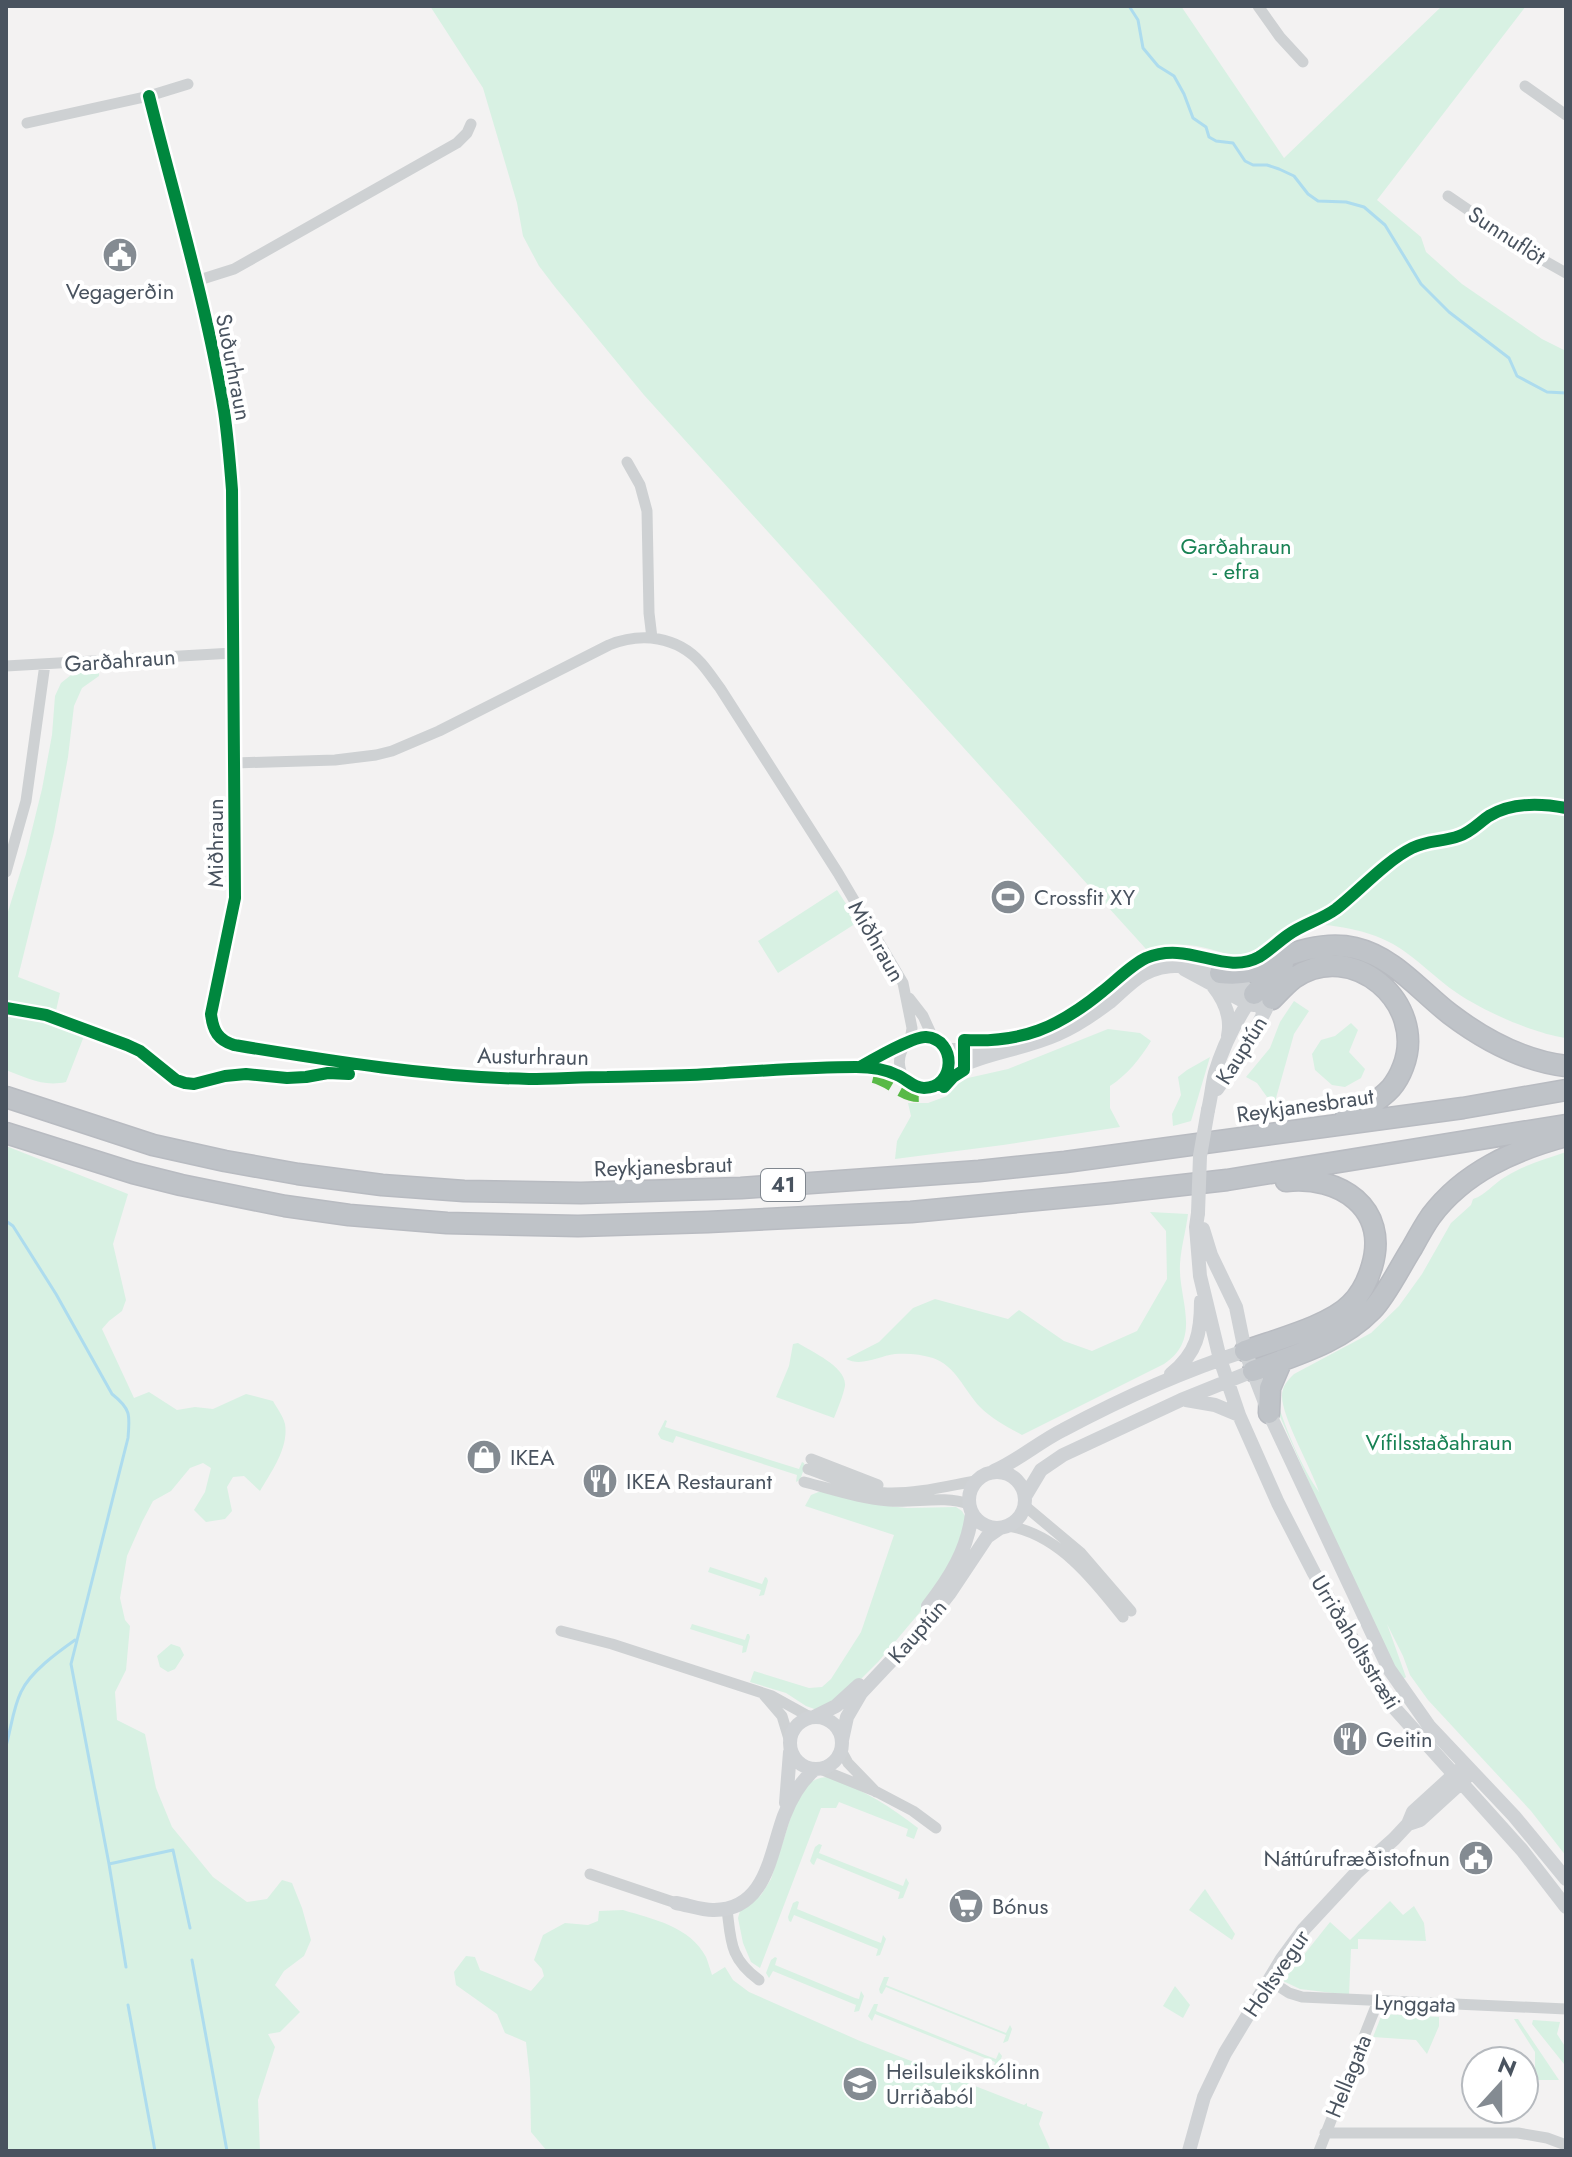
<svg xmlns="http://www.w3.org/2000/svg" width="1572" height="2157" viewBox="0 0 1572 2157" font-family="Jost,sans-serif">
	<rect width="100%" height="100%" fill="#f3f2f2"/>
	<path fill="#d8f1e3" d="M430 6H1181L1284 158 1442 6H1526L1377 200 1421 237 1426 252 1462 284 1542 339 1566 351V1038C1533 1033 1485 1012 1457 993 1436 979 1416 957 1393 944 1362 927 1326 924 1291 923 1279 934 1267 948 1251 954 1235 960 1213 948 1196 946 1179 943 1162 946 1146 949L644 395 555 287 539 266 523 236 517 203 483 88Z
		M99 669V676L82 688 74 706 68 757 54 832 18 977 60 993 55 1015 84 1036 66 1082C43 1087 27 1078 6 1070V918L26 854 42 789 52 735 55 696 61 683 71 675Z
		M837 890 858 922 778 973 758 941Z
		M1294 1001 1309 1011 1294 1034 1276 1098 1278 1107 1266 1109 1267 1097 1257 1083 1246 1077 1270 1048 1280 1022Z
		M1351 1023 1358 1030 1349 1052 1365 1069 1361 1078 1345 1087 1332 1085 1315 1070 1312 1054 1321 1040 1335 1036Z
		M1108 1029 1140 1033 1151 1041C1140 1059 1127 1075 1110 1086V1108L1120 1127 1003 1145 895 1159 897 1141 911 1116 908 1103H928L947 1096 956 1082 968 1078 1008 1069Z
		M1210 1057 1191 1121 1173 1126 1172 1114 1181 1095 1178 1077 1187 1070Z
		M6 1146 128 1194 113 1244 126 1300 122 1311 109 1321 102 1329 134 1398 149 1392 177 1410 195 1407 213 1409 246 1394 273 1401C277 1408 283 1416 285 1424 289 1448 271 1472 260 1491L244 1476 233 1477 227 1487 232 1511 225 1519 206 1522 194 1510 205 1492 211 1468 203 1463 190 1468 171 1491 153 1501 142 1522 127 1556 120 1598 125 1620 130 1626 126 1670 115 1692 117 1720 145 1734 156 1788 172 1827 213 1877 247 1902 267 1899 282 1880 292 1883 302 1908 311 1940 304 1956 284 1971 275 1985 300 2012 280 2032 268 2034 275 2047 258 2100 260 2151H6Z
		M1566 1152V1856L1531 1811 1428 1700 1410 1675 1403 1656 1387 1624 1406 1677 1402 1680 1376 1634 1274 1403 1277 1401C1286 1430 1302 1468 1319 1492 1312 1469 1282 1418 1282 1396 1282 1386 1288 1380 1294 1374L1371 1333 1399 1306 1422 1274 1451 1223 1471 1205 1473 1199C1486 1195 1494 1183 1505 1177 1524 1165 1546 1159 1566 1152Z
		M1150 1212 1188 1214C1186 1231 1181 1247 1180 1264 1178 1299 1203 1338 1164 1364L1022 1435C1007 1427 992 1419 980 1407 964 1390 956 1366 933 1358 921 1354 907 1353 895 1354 879 1356 862 1367 846 1359L879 1342 913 1308 935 1299 1008 1319 1019 1310 1064 1341 1092 1351 1137 1331 1167 1279 1166 1231Z
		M798 1343C812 1352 847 1367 845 1386 843 1396 838 1408 834 1418L776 1397 789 1366 793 1344Z
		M665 1420 667 1421 665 1427 799 1469 802 1462 804 1463 805 1466 800 1480 796 1482 797 1475 676 1436 673 1443 661 1439 658 1434Z
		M821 1491 879 1505 907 1508 956 1507 962 1511 966 1518 956 1553 920 1612 878 1662 855 1685 820 1711 806 1706 786 1693 750 1682 754 1671 809 1688 822 1687 831 1679 861 1632 894 1535 805 1506 811 1495Z
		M710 1567 762 1584 765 1577 767 1578 768 1581 764 1595 759 1596 761 1590 708 1572Z
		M692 1624 745 1640 747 1634H749L750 1637 746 1652 742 1653 743 1646 690 1629Z
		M171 1644 180 1647 184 1655 175 1669 168 1672 160 1667 157 1656Z
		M829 1777C862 1789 891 1807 918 1828L914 1839 906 1836 908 1829 839 1802 836 1808H821L760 1968 751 1962 743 1943 738 1918 740 1911 761 1895 771 1879 795 1804C802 1788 811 1777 829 1777Z
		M819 1844 822 1845 819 1853 903 1886 906 1878 909 1883 903 1898 898 1899 900 1892 817 1858 814 1865 812 1864 810 1861 815 1847Z
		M1205 1889 1235 1934 1232 1940 1189 1910Z
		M797 1901 799 1902 797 1909 873 1940 881 1943 883 1935 886 1939 880 1955 876 1956 878 1949 794 1915 791 1922 789 1921 788 1917 793 1903Z
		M1390 1901 1403 1915 1414 1906 1424 1923 1426 1941 1358 1939V1949H1351L1349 1995 1300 1989 1283 1981 1330 1922 1350 1940Z
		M623 1910C652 1919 690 1926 706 1957 708 1962 710 1969 712 1975L725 1967 733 1980 749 1992 860 2041 1024 2105 1027 2103V2106L1043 2112 1039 2124 1051 2151H547L531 2132 530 2079 526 2042 505 2033 497 2014 456 1985 454 1972 466 1956 475 1957 480 1970 531 1991 544 1976 542 1969 534 1960 543 1935 565 1923 588 1925 598 1921 599 1911Z
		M775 1957 777 1958 775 1965 855 1998 859 1999 861 1991 864 1996 859 2011 854 2012 856 2005 773 1971 769 1978 766 1973 771 1960Z
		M884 1977H889L886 1985 1006 2033 1010 2025 1012 2029 1008 2041 1003 2043 1006 2035 886 1987 882 1994 880 1993 879 1989Z
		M1175 1986 1190 2005 1183 2018 1163 2006Z
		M874 2004H878L876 2011 985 2055 996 2059 999 2052 1002 2056 998 2068 993 2069 995 2062 875 2014 872 2021 868 2016Z
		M1382 2014 1439 2017V2026L1427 2054 1416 2040 1373 2037Z
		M1514 2019H1518L1559 2080H1535V2052Z
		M1533 2020 1560 2022 1557 2034 1566 2048V2063L1564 2064 1532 2024Z"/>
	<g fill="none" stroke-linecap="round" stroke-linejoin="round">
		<path stroke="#addcee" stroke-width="3" d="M1129 6 1138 20 1143 48 1158 66 1174 76 1184 94 1193 118 1206 127 1209 137 1216 141 1233 143 1245 161 1253 165H1267L1279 169 1294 176 1308 194 1318 201 1346 202 1364 207 1385 225 1421 284 1449 312 1509 358 1517 376 1547 392 1566 393
			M6 1221 13 1226 56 1294 112 1394C131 1409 130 1415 128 1438L71 1664 109 1864 126 1967
			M6 1746C11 1729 13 1708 21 1692 30 1672 58 1652 75 1640
			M109 1864 173 1850 190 1928
			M192 1960 227 2151
			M128 2005 155 2151"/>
		<defs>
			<path id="highway" d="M1220 973C1230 974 1240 974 1250 972 1260 969 1269 963 1278 959 1302 949 1329 942 1355 948 1394 957 1420 991 1450 1014 1483 1039 1524 1061 1566 1066
				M1254 994 1283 964
				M1272 999C1279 992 1286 984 1294 978 1352 938 1428 1003 1403 1067 1400 1075 1396 1082 1391 1088 1378 1102 1360 1111 1345 1119
				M6 1097 153 1145 225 1161 298 1174 382 1185 464 1191 581 1193 741 1188 979 1171 1065 1162 1463 1108 1566 1090
				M6 1133 133 1173 181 1185 285 1206 349 1215 447 1223 578 1226 708 1222 911 1212 1111 1193 1227 1180 1566 1125
				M1245 1351C1275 1340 1330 1326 1351 1304 1362 1293 1368 1280 1372 1266 1389 1208 1340 1175 1286 1181
				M1253 1371C1295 1355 1340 1343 1372 1310 1386 1296 1401 1265 1412 1248 1418 1237 1424 1226 1431 1216 1464 1172 1514 1150 1566 1136
				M1269 1413 1270 1388 1282 1360"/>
		</defs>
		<use href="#highway" stroke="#b8bbc1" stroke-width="23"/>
		<path stroke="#ced1d3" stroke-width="11" d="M1258 6 1280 37 1303 62
			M1525 86 1566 115
			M149 96C175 200 207 306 224 411 228 438 230 464 232 490L235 898 211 1014C213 1031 218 1040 234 1045 332 1061 429 1077 529 1079 555 1079 581 1077 607 1077 642 1076 676 1076 710 1074 759 1071 807 1067 856 1067 869 1067 885 1069 897 1075 907 1079 913 1088 924 1088 956 1088 957 1039 926 1037 914 1036 872 1060 860 1067
			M27 123 149 96 188 84
			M1448 196 1534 255 1566 273
			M196 281 234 269 457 143 467 133 471 124
			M627 462 640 485 647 511 649 613 652 638
			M6 666 233 653
			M235 763 335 760 376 755 392 751 439 731 609 645C641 632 677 636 701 663 708 671 714 680 720 688L838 873 903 983 912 1028 910 1041
			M6 872 26 801 45 664
			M909 998 923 1016 933 1038
			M905 1045C897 1057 898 1068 905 1080
			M811 1459 878 1485
			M808 1469C832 1477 863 1492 887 1493 916 1494 947 1486 975 1481
			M804 1482C832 1489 861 1499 889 1501 916 1503 944 1495 969 1504
			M1025 1506 1081 1553 1131 1611
			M1008 1526C1058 1534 1094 1580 1123 1617
			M561 1631 612 1644 772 1696 810 1717
			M764 1695 782 1716 789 1739
			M841 1750 848 1763 876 1792
			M820 1769 877 1792 913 1811 936 1828
			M590 1874 676 1903
			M727 1909C731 1942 730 1959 759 1980
			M1269 1980 1289 1993 1302 1997 1566 2009
			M1325 2133H1518L1547 2138 1566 2145
			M1319 2151 1378 2001"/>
		<path stroke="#cfd2d5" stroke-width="14" d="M1184 969 1247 1003 1254 1005
			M1213 986C1225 1001 1232 1017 1228 1036
			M947 1050H993
			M948 1072C983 1053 1022 1050 1058 1034 1077 1026 1094 1014 1110 1002 1121 993 1131 981 1144 974 1170 960 1207 965 1232 980 1248 989 1261 996 1263 1015
			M1217 1089 1248 1044 1266 1009
			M1208 1110C1211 1098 1212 1085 1215 1073 1223 1046 1238 1017 1254 994
			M1198 1213 1196 1227 1200 1276 1220 1359 1239 1415 1278 1503 1314 1573 1389 1702 1522 1850 1566 1907
			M1203 1229 1211 1255 1236 1307 1245 1351 1269 1413 1389 1669 1429 1726 1514 1816 1566 1879
			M1171 1374C1197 1353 1201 1333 1201 1301
			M1186 1400 1215 1405 1239 1415
			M994 1471C1019 1460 1039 1442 1063 1430 1121 1399 1183 1371 1245 1351
			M969 1500a28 28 0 1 1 56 0a28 28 0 1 1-56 0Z
			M1026 1495 1041 1470 1063 1455 1181 1400 1253 1371
			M928 1606C950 1578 968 1549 972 1513
			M790 1743a26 26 0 1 1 52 0a26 26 0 1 1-52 0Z
			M814 1717 836 1706 859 1685
			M842 1740 847 1717 861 1693 924 1626 949 1594 987 1537 1000 1528
			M786 1803 790 1752
			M1408 1824 1420 1820 1466 1778
			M676 1903C688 1905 701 1910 713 1910 766 1911 770 1854 784 1816 791 1798 800 1782 814 1770
			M1189 2151 1204 2097 1225 2053 1282 1959 1304 1929 1357 1872 1394 1839 1408 1824 1413 1812 1459 1770"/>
		<use href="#highway" stroke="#bfc3c8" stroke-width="20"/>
		<path stroke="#cfd2d5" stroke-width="14" d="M1198 1213 1200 1156 1208 1110"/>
		<path stroke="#58b947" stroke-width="10" stroke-dasharray="20 10" stroke-linecap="butt" d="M873 1078C890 1082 903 1098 920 1097"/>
		<defs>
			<path id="cycleway" d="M149 96C175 200 207 306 224 411 228 438 230 464 232 490L235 898 211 1014C213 1031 218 1040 234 1045 332 1061 429 1077 529 1079 555 1079 581 1077 607 1077 642 1076 676 1076 710 1074 759 1071 807 1067 856 1067 869 1067 885 1069 897 1075 907 1079 913 1088 924 1088 956 1088 957 1039 926 1037 914 1036 872 1060 860 1067
				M6 1008 46 1015 127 1045 140 1051 176 1080 185 1083 194 1084 225 1076 246 1074 287 1078 306 1077 328 1073 349 1074
				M944 1087 953 1077 964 1070V1040C1022 1043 1058 1028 1103 991 1116 981 1131 965 1146 958 1189 940 1224 976 1259 957 1269 951 1278 942 1288 935 1303 924 1321 920 1336 909 1359 891 1386 861 1412 848 1427 840 1443 842 1459 836 1470 833 1480 822 1489 816 1512 802 1540 803 1566 808"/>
		</defs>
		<use href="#cycleway" stroke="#fff" stroke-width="17"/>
		<use href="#cycleway" stroke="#00873e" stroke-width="12"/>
	</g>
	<defs>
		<symbol id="civic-disc" viewBox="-11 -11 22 22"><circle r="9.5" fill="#848b92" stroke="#fff"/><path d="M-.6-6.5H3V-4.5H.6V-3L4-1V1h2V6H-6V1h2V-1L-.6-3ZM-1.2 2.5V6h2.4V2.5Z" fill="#fff"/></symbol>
		<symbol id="stadium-disc" viewBox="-11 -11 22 22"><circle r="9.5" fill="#848b92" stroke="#fff"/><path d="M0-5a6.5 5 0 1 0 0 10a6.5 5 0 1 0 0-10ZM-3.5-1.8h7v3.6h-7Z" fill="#fff"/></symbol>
		<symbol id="shop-disc" viewBox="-11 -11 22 22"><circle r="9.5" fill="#848b92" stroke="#fff"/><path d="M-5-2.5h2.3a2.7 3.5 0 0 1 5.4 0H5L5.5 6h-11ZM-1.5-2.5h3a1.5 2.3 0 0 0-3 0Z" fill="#fff"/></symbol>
		<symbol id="restaurant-disc" viewBox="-11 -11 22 22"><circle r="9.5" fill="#848b92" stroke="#fff"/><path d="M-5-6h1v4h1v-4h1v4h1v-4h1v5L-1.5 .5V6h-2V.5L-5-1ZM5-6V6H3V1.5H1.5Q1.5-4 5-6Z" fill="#fff"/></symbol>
		<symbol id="supermarket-disc" viewBox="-11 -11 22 22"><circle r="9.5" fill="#848b92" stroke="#fff"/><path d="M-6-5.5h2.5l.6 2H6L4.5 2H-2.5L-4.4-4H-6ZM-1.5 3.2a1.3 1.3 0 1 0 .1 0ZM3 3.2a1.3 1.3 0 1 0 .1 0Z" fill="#fff"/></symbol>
		<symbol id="school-disc" viewBox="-11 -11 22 22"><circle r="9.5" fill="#848b92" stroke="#fff"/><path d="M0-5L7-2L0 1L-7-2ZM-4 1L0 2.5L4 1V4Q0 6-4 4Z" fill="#fff"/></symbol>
	</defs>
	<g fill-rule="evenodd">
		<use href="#civic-disc" x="100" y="235" width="40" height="40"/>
		<use href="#stadium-disc" x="988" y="877" width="40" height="40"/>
		<use href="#shop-disc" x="464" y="1437" width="40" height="40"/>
		<use href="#restaurant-disc" x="580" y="1461" width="40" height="40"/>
		<use href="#restaurant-disc" x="1330" y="1719" width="40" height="40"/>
		<use href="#civic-disc" x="1456" y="1838" width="40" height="40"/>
		<use href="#supermarket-disc" x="946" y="1886" width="40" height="40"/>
		<use href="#school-disc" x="840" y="2064" width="40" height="40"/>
	</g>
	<g text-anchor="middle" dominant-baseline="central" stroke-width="8" stroke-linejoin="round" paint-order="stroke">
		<rect fill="#fff" stroke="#80878f" stroke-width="2" x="761" y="1169" width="44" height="32" rx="6"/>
		<g font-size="20" font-weight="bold" fill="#49535f">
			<text x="783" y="1185">41</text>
		</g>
		<g font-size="22" fill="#49535f" stroke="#fff">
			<text transform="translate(1507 235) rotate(33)">Sunnuflöt</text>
			<text transform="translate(234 367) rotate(79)">Suðurhraun</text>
			<text transform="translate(120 660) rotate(-4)">Garðahraun</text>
			<text transform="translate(215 843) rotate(-90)">Miðhraun</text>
			<text transform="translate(877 941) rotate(60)">Miðhraun</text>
			<text transform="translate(1241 1050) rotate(-58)">Kauptún</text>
			<text transform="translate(533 1056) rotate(1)">Austurhraun</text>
			<text transform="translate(1305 1105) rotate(-8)">Reykjanesbraut</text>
			<text transform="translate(663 1166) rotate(-2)">Reykjanesbraut</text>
			<text transform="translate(917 1631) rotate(-49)">Kauptún</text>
			<text transform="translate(1356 1642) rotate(59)">Urriðaholtsstræti</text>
			<text transform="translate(1276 1973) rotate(-56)">Holtsvegur</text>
			<text transform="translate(1415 2003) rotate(2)">Lynggata</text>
			<text transform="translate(1348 2076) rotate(-68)">Hellagata</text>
		</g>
		<g font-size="22" fill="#49535f" stroke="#fff" text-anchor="start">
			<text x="120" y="291" text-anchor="middle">Vegagerðin</text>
			<text x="1034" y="897">Crossfit XY</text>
			<text x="510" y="1457">IKEA</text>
			<text x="626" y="1481">IKEA Restaurant</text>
			<text x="1376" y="1739">Geitin</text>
			<text x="1450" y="1858" text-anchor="end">Náttúrufræðistofnun</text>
			<text x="992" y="1906">Bónus</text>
			<text x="886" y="2071">Heilsuleikskólinn<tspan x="886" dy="25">Urriðaból</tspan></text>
		</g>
		<g font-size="22" fill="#188254" stroke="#fff">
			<text x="1236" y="546">Garðahraun<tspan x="1236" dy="25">- efra</tspan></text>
			<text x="1439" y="1442">Vífilsstaðahraun</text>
		</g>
	</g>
	<rect width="1572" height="2157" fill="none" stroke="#49535f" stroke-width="16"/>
	<g transform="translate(1500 2085) rotate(21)"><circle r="38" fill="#ffffff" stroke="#b6babf" stroke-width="2"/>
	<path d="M0-6L14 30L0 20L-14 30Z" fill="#848b92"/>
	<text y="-12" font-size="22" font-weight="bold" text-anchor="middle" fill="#49535f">N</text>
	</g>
</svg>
